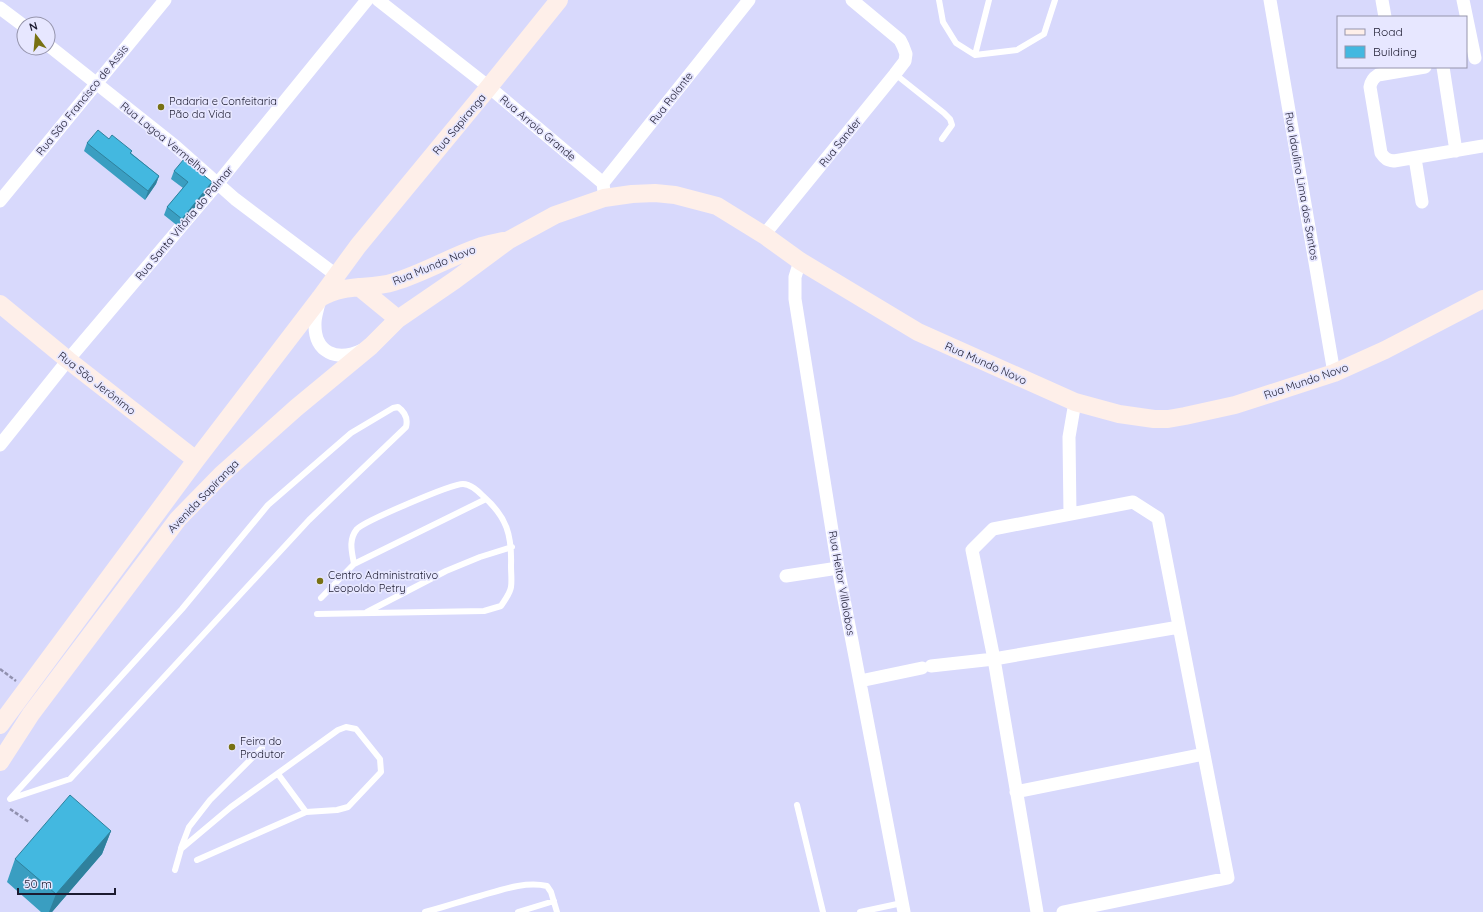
<svg xmlns="http://www.w3.org/2000/svg" width="1483" height="912" viewBox="0 0 1483 912" font-family="Quicksand,sans-serif">
	<rect width="100%" height="100%" fill="#d8d9fc"/>
	<g fill="none" stroke-linecap="round" stroke-linejoin="round">
		<path stroke="#9191af" stroke-width="2.5" stroke-dasharray="4 2" stroke-linecap="butt" d="M0 669 16 681
			M10 809 29 822"/>
		<path stroke="#fff" stroke-width="6" d="M939 0 943 22 956 43 975 55 1017 50 1044 34 1055 0
			M975 55 989 0
			M895 74 944 113 950 119 952 125 942 139
			M398 407C405 412 408 419 406 427L309 520 70 779 10 799 182 609 268 505 351 433 393 408Z
			M321 598 354 564 486 499
			M367 612 446 571 480 557 512 547
			M317 614 484 611 501 606C504 601 510 594 511 587 512 581 511 573 511 566 512 535 507 517 483 496 478 491 471 484 463 484 451 484 365 521 357 529 348 540 352 552 354 564
			M278 774 306 812
			M797 805 823 912
			M181 848 189 827 210 800 262 748
			M175 870 181 849 231 807 338 730 346 727 356 729 380 759 381 772 348 807 337 810 306 812 197 860
			M425 912C444 907 462 901 480 896 501 890 525 881 547 886L551 892 557 912
			M518 912 554 901
			M860 912 902 903"/>
		<path stroke="#fff" stroke-width="13" d="M378 0 489 87 603 183
			M1270 0 1334 373
			M1382 0 1385 17
			M1463 0 1475 58
			M0 8 24 26
			M48 45 174 145 235 199 336 275
			M1425 67 1378 75C1373 78 1371 81 1370 87L1381 153C1385 159 1387 160 1394 161L1483 146
			M1443 67 1456 151
			M1415 158 1422 202
			M604 192 603 183 749 0
			M0 201 165 0
			M764 235 895 74 905 61 906 54 903 46 900 40 852 0
			M800 261 795 277V299L838 568 904 912
			M319 302C318 309 315 316 315 323 314 353 337 362 362 350
			M0 445 68 360 218 183 367 0
			M1070 514 1069 437 1075 402
			M786 576 838 568
			M931 666 994 659 1179 627
			M860 681 922 668
			M1016 792 1204 754
			M1037 912 994 659 972 550 993 529 1133 502 1158 518 1228 878 1063 912"/>
		<path stroke="#feefe9" stroke-width="18" d="M359 287 398 319
			M320 298C346 283 368 290 394 282 424 273 450 257 479 247 486 244 495 243 503 241
			M0 304 68 360 196 460
			M0 725 196 460 320 298 358 246 489 87 559 0
			M0 762 31 714 178 519 221 475 296 408 371 346 398 319 455 280 509 240 555 215 604 198 632 194 655 193 675 195 717 206 764 235 800 261 918 332 1075 402 1119 414 1154 419H1168L1185 416 1235 405 1334 373 1385 350 1483 299"/>
	</g>
	<path fill="#3a9ec1" d="M109 139 132 151 131 153 159 176 156 184 145 200 84 151 87 143Z
		M174 171 212 182 209 190 179 227 164 215 167 207 183 188 171 179Z
		M111 831 102 854 52 912H41L7 882 15 859Z"/>
	<path fill="#2f819d" d="M159 176 156 184 145 200 148 191Z
		M212 182 209 190 179 227 182 219Z
		M111 831 102 854 52 912H49L56 894Z"/>
	<path fill="#43b8e0" stroke="#2f819d" d="M98 130 109 139 112 135 132 151 130 153 159 176 148 191 87 143Z
		M184 159 212 182 182 219 167 207 188 182 174 171Z
		M70 795 111 831 56 894 15 859Z"/>
	<g fill="#787113" stroke="#e7e7ff" stroke-width="1.5">
		<circle cx="161" cy="107" r="4"/>
		<circle cx="320" cy="581" r="4"/>
		<circle cx="232" cy="747" r="4"/>
	</g>
	<g text-anchor="middle" dominant-baseline="central" stroke-width="3.5" stroke-linejoin="round" paint-order="stroke">
		<g font-size="11" fill="#1c1b30" stroke="#e7e7ff">
			<text transform="translate(671 98) rotate(-52)">Rua Rolante</text>
			<text transform="translate(82 100) rotate(-51)">Rua São Francisco de Assis</text>
			<text transform="translate(459 124) rotate(-50)">Rua Sapiranga</text>
			<text transform="translate(538 128) rotate(40)">Rua Arroio Grande</text>
			<text transform="translate(164 138) rotate(39)">Rua Lagoa Vermelha</text>
			<text transform="translate(840 142) rotate(-51)">Rua Sander</text>
			<text transform="translate(1302 186) rotate(80)">Rua Idaulino Lima dos Santos</text>
			<text transform="translate(184 223) rotate(-50)">Rua Santa Vitória do Palmar</text>
			<text transform="translate(434 265) rotate(-22)">Rua Mundo Novo</text>
			<text transform="translate(986 363) rotate(24)">Rua Mundo Novo</text>
			<text transform="translate(1306 381) rotate(-19)">Rua Mundo Novo</text>
			<text transform="translate(97 383) rotate(38)">Rua São Jerônimo</text>
			<text transform="translate(203 496) rotate(-46)">Avenida Sapiranga</text>
			<text transform="translate(842 583) rotate(80)">Rua Heitor Villalobos</text>
		</g>
		<g font-size="11" fill="#1c1b30" stroke="#e7e7ff" text-anchor="start">
			<text x="169" y="101">Padaria e Confeitaria<tspan x="169" dy="13">Pão da Vida</tspan></text>
			<text x="328" y="575">Centro Administrativo<tspan x="328" dy="13">Leopoldo Petry</tspan></text>
			<text x="240" y="741">Feira do<tspan x="240" dy="13">Produtor</tspan></text>
		</g>
	</g>
	<rect x="1337" y="16" width="130" height="52" fill="#e7e7ff" stroke="#9695ac"/>
	<rect x="1345" y="29" width="20" height="6" fill="#feefe9" stroke="#9695ac"/>
	<text x="1373" y="36" font-size="12" fill="#1c1b30">Road</text>
	<rect x="1345" y="46" width="20" height="12" fill="#43b8e0" stroke="#9695ac"/>
	<text x="1373" y="56" font-size="12" fill="#1c1b30">Building</text>
	<g transform="translate(36 36) rotate(344)"><circle r="19" fill="#e7e7ff" stroke="#9695ac"/>
	<path d="M0-3L7 15L0 10L-7 15Z" fill="#787113"/>
	<text y="-6" font-size="11" font-weight="bold" text-anchor="middle" fill="#1c1b30">N</text>
	</g>
	<path d="M18 888v6h97v-6" fill="none" stroke="#1c1b30" stroke-width="2"/>
	<text x="24" y="888" font-size="12" fill="#1c1b30" stroke="#e7e7ff" stroke-width="3" paint-order="stroke">50 m</text>
</svg>
